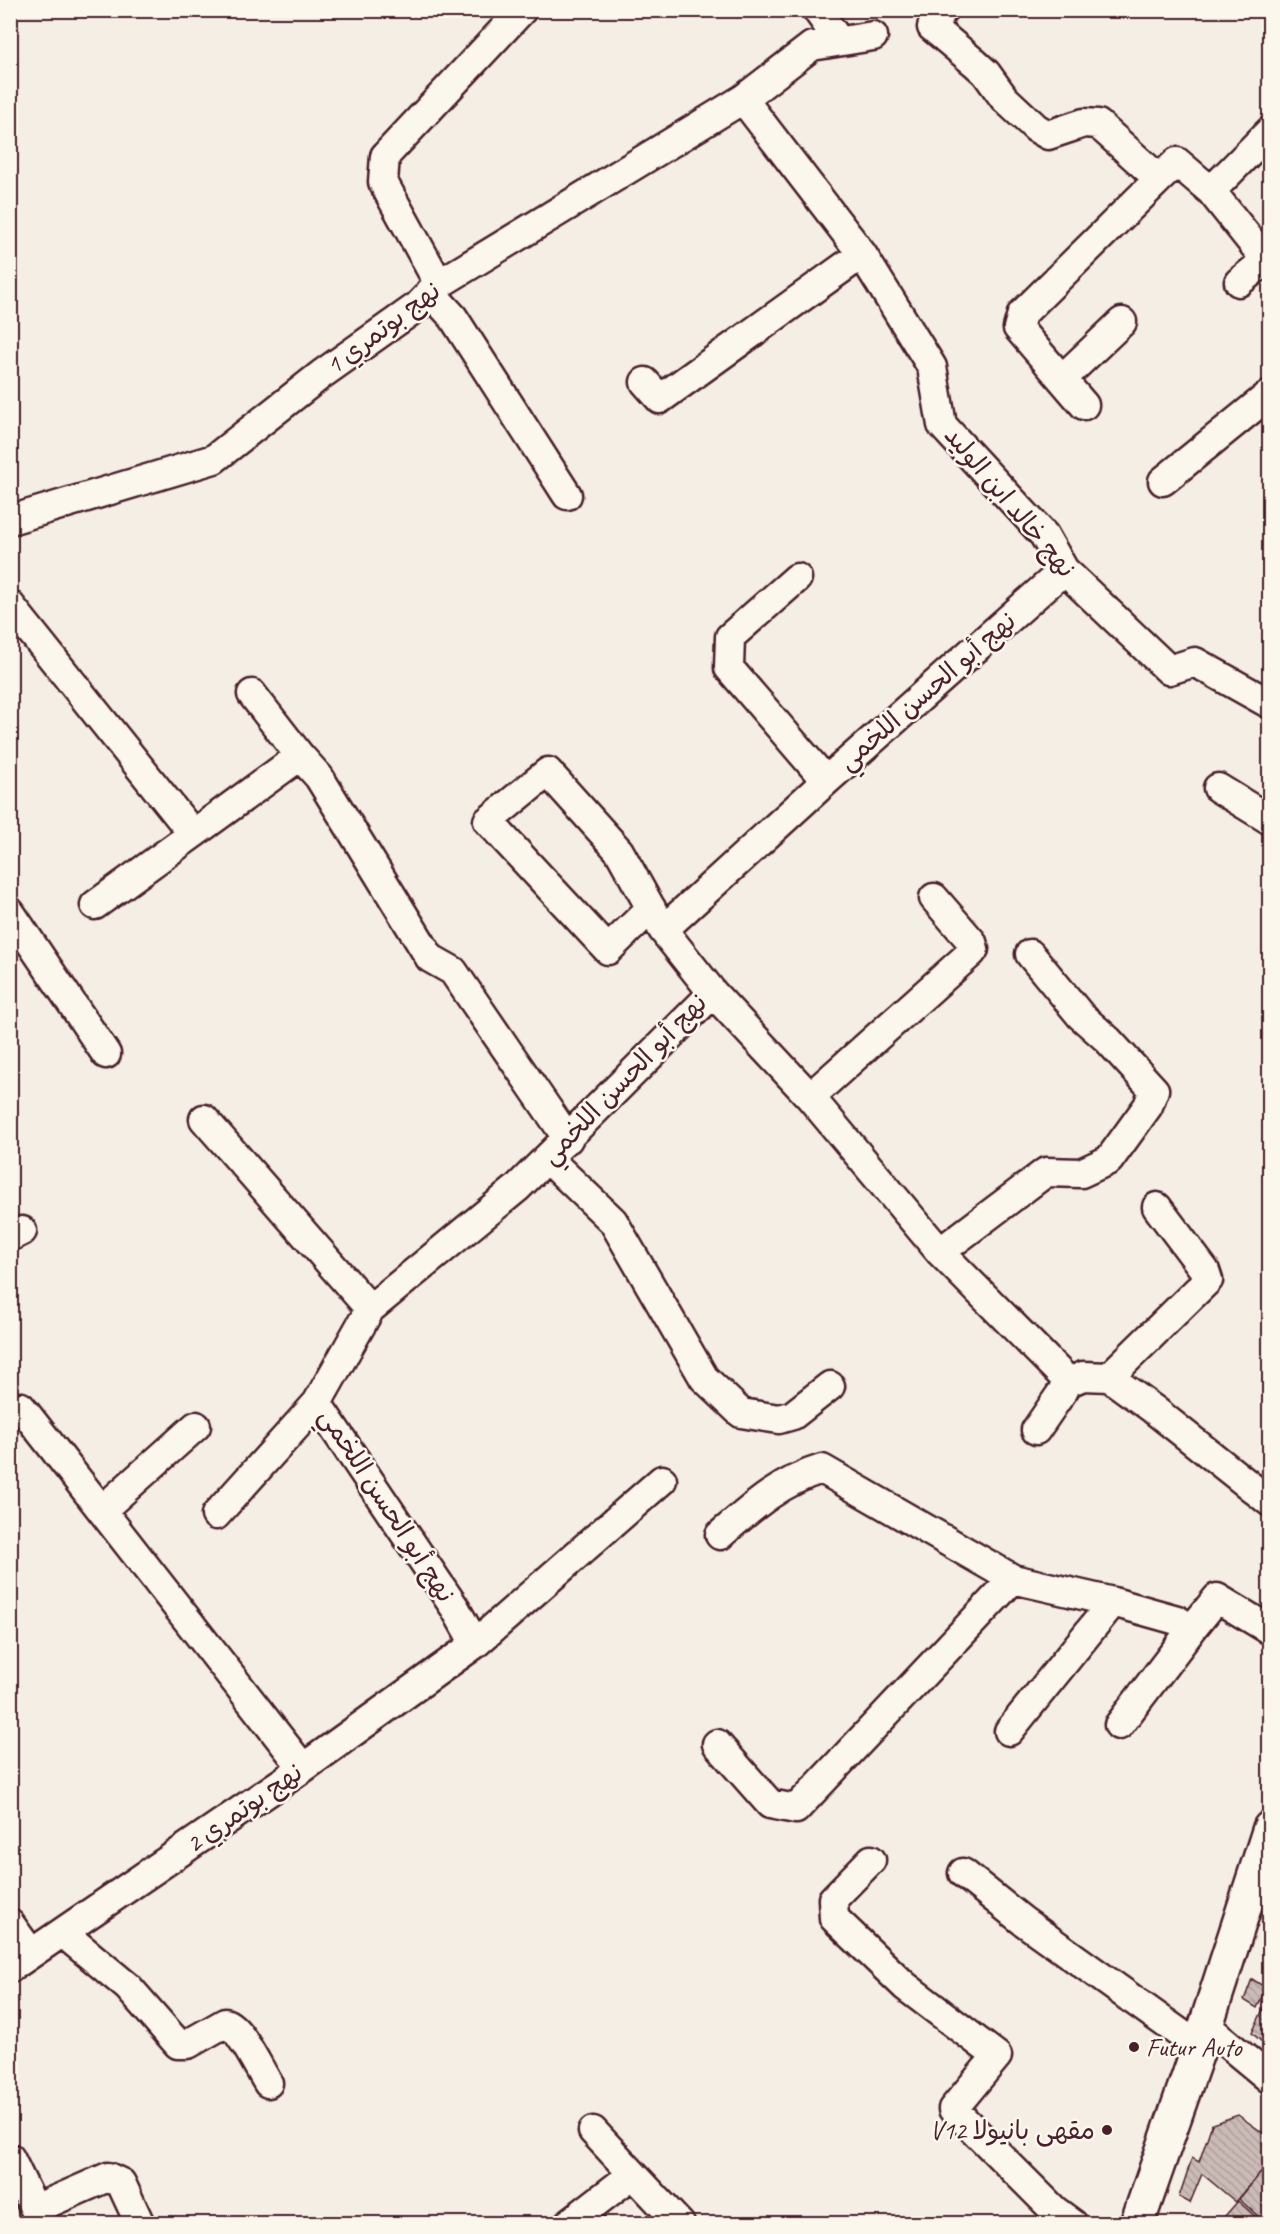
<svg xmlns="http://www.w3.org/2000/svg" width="1280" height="2234" viewBox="0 0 1280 2234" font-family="Caveat,'Playpen Sans Arabic',sans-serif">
	<defs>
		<pattern id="building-back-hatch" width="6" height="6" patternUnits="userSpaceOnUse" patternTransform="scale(1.5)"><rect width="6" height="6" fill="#cabbb6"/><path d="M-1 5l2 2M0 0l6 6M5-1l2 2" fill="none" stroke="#afa09d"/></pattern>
	</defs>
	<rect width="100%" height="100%" fill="#f4eee4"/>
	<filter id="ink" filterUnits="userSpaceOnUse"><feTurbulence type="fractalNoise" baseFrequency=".0167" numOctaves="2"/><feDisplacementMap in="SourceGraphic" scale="12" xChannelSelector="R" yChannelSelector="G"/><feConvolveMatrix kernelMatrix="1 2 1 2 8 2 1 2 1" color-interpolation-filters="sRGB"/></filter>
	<g filter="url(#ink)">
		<path fill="url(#building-back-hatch)" stroke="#4a1f2b" stroke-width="1.5" d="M1252 1979 1266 1988 1257 2008 1244 2000Z
			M1266 2003 1270 2005V2049L1252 2033Z
			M1238 2115 1270 2138V2161L1236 2202 1202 2174 1190 2203 1179 2197 1192 2158 1199 2162 1212 2124Z
			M1270 2162V2224H1267L1239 2199Z
			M1238 2201 1264 2224H1218Z"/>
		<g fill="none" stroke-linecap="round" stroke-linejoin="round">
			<defs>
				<path id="minor" d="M817 10 839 41
					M943 10 932 27 975 63 986 73 1004 98 1036 128 1048 135 1084 123 1098 124 1159 179 1177 162 1211 191
					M743 99 862 254 932 367 942 425 1044 535 1064 570 1169 670 1195 662 1270 704
					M1239 282 1266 260 1211 191 1270 131
					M439 284 383 182 385 156 522 10
					M430 292 453 317 567 495
					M1062 379 1122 322
					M645 382 660 399 862 254
					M1084 405 1018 328 1022 314 1159 179
					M1163 481 1270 394
					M10 520 214 459 322 374 418 306 439 284 743 99 812 46 873 36
					M797 578 730 637 729 668 826 781
					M10 605 193 834 300 756 319 777 430 958 453 971 568 1139
					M252 694 300 756
					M1218 788 1270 820
					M95 905 193 834
					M651 908 608 950 488 821 548 772 619 851 663 930
					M10 912 106 1054
					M713 993 810 1097 940 1252 1069 1382 1083 1376 1109 1377 1153 1409 1270 1502
					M810 1097 971 953 974 949 972 942 934 898
					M204 1119 370 1309
					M547 1158 613 1221 704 1378 741 1413 779 1419 793 1415 830 1386
					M10 1237 22 1231
					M940 1252 1046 1172 1081 1173 1109 1160 1148 1106 1154 1090 1108 1040 1081 1016 1030 954
					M1109 1377 1208 1280 1205 1271 1157 1207
					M21 1407 303 1768
					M1036 1430 1069 1382
					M102 1510 196 1426
					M216 1515 317 1403
					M720 1535C751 1508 781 1481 822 1469L1013 1579
					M475 1644 455 1608 317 1403 370 1309 517 1188 713 993 663 930 826 781 1064 570
					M1119 1725 1192 1629
					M1009 1731 1113 1602
					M717 1744 770 1804 796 1809 1013 1579 1113 1602 1177 1620 1192 1629 1217 1598 1270 1630
					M871 1860 833 1899 834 1918 905 1986 997 2056 953 2109 1054 2210 1073 2224
					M963 1873 1023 1921 1199 2047
					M10 1924 31 1953
					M63 1933 128 1987 178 2044H188L225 2023C240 2027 259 2069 268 2083
					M10 1968 303 1768 475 1644 662 1480
					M1205 2025 1270 2079
					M593 2131 633 2174
					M10 2158 42 2224
					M35 2209 108 2177 121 2183 140 2224
					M568 2224 633 2174 680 2224"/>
				<path id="major" d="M1137 2224 1199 2047 1270 1828"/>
			</defs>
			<use href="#minor" stroke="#4a1f2b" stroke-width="33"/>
			<use href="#major" stroke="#4a1f2b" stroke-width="38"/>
			<use href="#minor" stroke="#fbf7ec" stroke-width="28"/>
			<use href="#major" stroke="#fbf7ec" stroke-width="33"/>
		</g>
	</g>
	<g fill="#4a1f2b" stroke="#fbf7ec" stroke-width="2">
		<circle cx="1134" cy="2047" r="6"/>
		<circle cx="1107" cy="2130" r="6"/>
	</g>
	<g text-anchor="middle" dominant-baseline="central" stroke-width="5" stroke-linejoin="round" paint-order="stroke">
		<g font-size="26" fill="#4a1f2b" stroke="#fbf7ec">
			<text transform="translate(383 328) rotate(-37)">نهج بوتمري 1</text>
			<text transform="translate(1010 502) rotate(50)">نهج خالد ابن الوليد</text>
			<text transform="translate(927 691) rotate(-41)">نهج أبو الحسن اللخمي</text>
			<text transform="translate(624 1079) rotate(-46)">نهج أبو الحسن اللخمي</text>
			<text transform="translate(387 1505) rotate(57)">نهج أبو الحسن اللخمي</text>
			<text transform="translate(244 1808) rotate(-35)">نهج بوتمري 2</text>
		</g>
		<g font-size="26" fill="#4a1f2b" stroke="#fbf7ec" text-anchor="start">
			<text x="1146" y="2047">Futur Auto</text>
			<text x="1095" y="2130" text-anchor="end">V12 مقهى بانيولا</text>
		</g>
	</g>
	<rect width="1280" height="2234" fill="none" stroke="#fbf7ec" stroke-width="36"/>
	<rect x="18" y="18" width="1244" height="2198" fill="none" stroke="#4a1f2b" stroke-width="2" filter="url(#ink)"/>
</svg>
